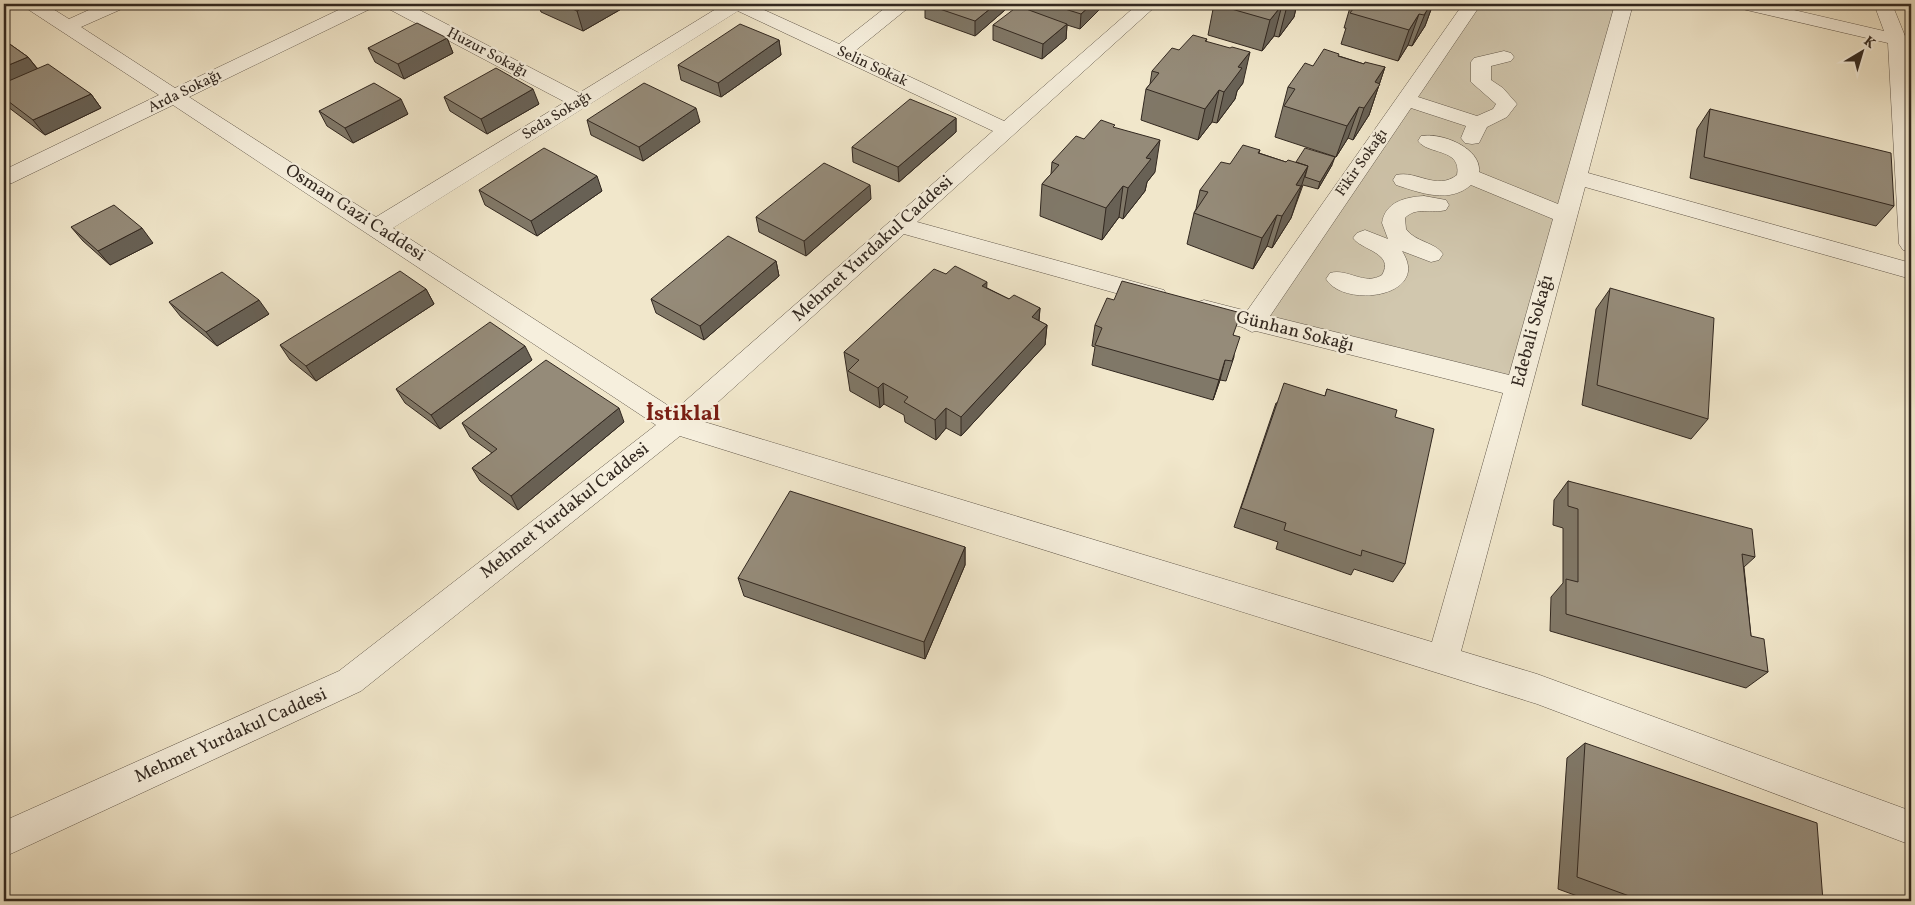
<svg xmlns="http://www.w3.org/2000/svg" width="1915" height="905" viewBox="0 0 1915 905" font-family="Vollkorn,serif">
	<rect width="100%" height="100%" fill="#f1e7cb"/>
	<filter id="stains"><feTurbulence type="fractalNoise" baseFrequency=".004" numOctaves="4"/><feColorMatrix values="0 0 0 0 .2 0 0 0 0 .09 0 0 0 0 .02 0 0 0 .5 -.17"/></filter>
	<radialGradient id="worn" r=".72"><stop offset=".6" stop-color="#630" stop-opacity="0"/><stop offset="1" stop-color="#630" stop-opacity=".3"/></radialGradient>
	<path fill="#d1c7ae" stroke="#827867" d="M1472 4H1624L1518 387 1252 323Z"/>
	<g fill="none" stroke-linecap="round" stroke-linejoin="round">
		<defs>
			<path id="minor" d="M24 4H45L69 19 102 4H126L124 8 81 27 175 88 351 4H374L372 8 189 97 376 217 565 102 387 8 385 4H408L579 93 724 4H751L839 44 890 4H910L908 8 855 51 1004 121 1138 4H1158L917 222 1164 290 1167 296 1164 302 1155 304 904 234 698 420 1432 642 1503 393 1256 331 1252 332 1242 327 1195 315 1192 309 1195 303 1204 300 1247 311 1463 4H1481L1418 97 1477 116 1493 109 1496 104 1471 82V62L1474 58 1504 51 1511 53 1514 57 1511 61 1491 66V80L1503 88 1517 104 1507 117 1487 127 1479 143 1472 144 1465 143 1461 138 1466 126 1411 108 1270 316 1509 375 1553 219 1471 185C1449 204 1421 193 1396 185L1393 180 1396 175C1417 170 1436 191 1457 175 1462 148 1428 155 1418 141L1421 136C1441 132 1482 148 1479 172L1558 204 1615 4H1633L1588 173 1911 263V279L1585 187 1461 651 1537 674 1911 811V845L1537 704 680 436 361 691 4 857V821L339 671 656 425 173 105 12 183 4 185V170L159 95 26 8ZM738 11 993 131 675 410 393 228Z
				M1736 4H1768L1884 31 1874 4H1892L1905 36 1911 37V49L1907 48 1911 99V252L1903 250 1899 244 1888 43 1738 8Z
				M1424 196 1446 200 1449 205 1446 210C1432 214 1416 206 1405 218L1406 229C1415 242 1435 242 1443 254L1439 260 1431 262 1402 251C1432 297 1344 309 1326 279L1330 273C1348 268 1364 286 1382 275 1395 253 1361 250 1353 238L1357 233 1365 230 1388 239 1382 223C1385 202 1405 197 1424 196Z"/>
		</defs>
		<use href="#minor" stroke="#62584b" stroke-width="1"/>
		<use href="#minor" fill="#f6efdd" fill-rule="evenodd"/>
	</g>
	<path fill="#807868" stroke="#322820" d="M538 4H630L583 31 541 12Z
		M925 4 1005 10 975 36 925 18Z
		M1025 4H1102V7L1080 29 1067 25 1066 39 1042 59 993 40V25L1025 8Z
		M1214 4H1299L1296 8 1294 17 1279 37 1274 36 1262 51 1208 35Z
		M1351 4H1433L1425 26 1412 46 1408 45 1398 61 1341 44 1346 28H1344Z
		M447 38 453 53 404 79 375 62 368 48Z
		M1207 39 1206 41 1243 83 1237 91 1235 99 1217 123 1212 122 1198 140 1141 120 1146 89 1150 84 1152 71 1179 50Z
		M4 40 28 57 37 68 91 94 101 108 45 135 4 104Z
		M779 40 781 55 721 97 681 80 678 65Z
		M1339 56 1364 64 1385 67 1369 115 1353 140 1348 138 1336 157 1275 137 1288 87 1313 66Z
		M444 97 539 104 487 134 450 111Z
		M1710 109 1894 206 1876 226 1690 178 1697 129Z
		M319 111 408 114 353 143 327 126Z
		M956 118V132L899 182 853 162 852 147Z
		M587 120 700 122 643 161 591 135Z
		M1115 128 1155 172 1147 182 1145 191 1123 219 1119 217 1102 240 1040 216 1042 184 1051 174 1052 162 1084 139Z
		M1260 150 1259 153 1286 162 1332 165 1318 189 1303 185 1291 218 1272 248 1267 246 1253 269 1187 244 1194 213 1196 209 1200 190 1230 164Z
		M479 190 602 191 537 236 485 205Z
		M871 199 806 256 759 232 756 217Z
		M71 227 153 243 110 265 83 241Z
		M776 261 779 276 704 340 656 313 651 299Z
		M946 274 987 288 1009 299 1040 308 1039 321 1047 325 1045 345 961 436 946 428 936 440 905 422 904 415 884 404 880 408 850 391 844 352Z
		M426 289 434 304 316 381 290 360 280 345Z
		M1610 289 1708 419 1691 439 1582 405 1596 309Z
		M169 302 269 314 217 346 181 317Z
		M1095 325 1234 335V357L1226 381 1220 380 1213 400 1092 365 1095 347 1092 346Z
		M532 360 440 429 405 403 396 389Z
		M1327 389 1395 417 1405 564 1393 582 1354 569 1351 575 1276 549 1278 542 1234 527 1276 403 1325 396Z
		M624 422 518 510 480 481 472 468 492 453 470 437 462 423Z
		M1568 481 1755 557 1744 567 1751 636 1768 672 1746 688 1550 631 1551 597 1563 583V528L1553 525 1554 500Z
		M965 547V565L925 659 744 596 738 578Z
		M1585 743 1823 901H1591L1558 889 1567 758Z"/>
	<path fill="#686155" stroke="#322820" d="M589 4H630L583 31 577 11Z
		M996 4H1005V10L975 36V21Z
		M1092 4H1102V7L1080 29 1081 14Z
		M1288 4H1299L1296 8 1294 17 1279 37 1287 6Z
		M1429 4H1433L1425 26 1412 46Z
		M1282 5 1274 36 1262 51 1270 20Z
		M1419 14 1408 45 1398 61 1409 30Z
		M1067 24 1066 39 1042 59 1043 44Z
		M447 38 453 53 404 79 398 64Z
		M779 40 781 55 721 97 718 83Z
		M1250 52 1243 83 1237 91 1235 99 1217 123 1224 92 1238 67Z
		M28 57 39 71 4 87V67Z
		M1385 67 1369 115 1353 140 1364 108 1375 82Z
		M533 89 539 104 487 134 481 119Z
		M1219 90 1212 122 1198 140 1205 109Z
		M91 94 101 108 45 135 33 120Z
		M401 99 408 114 353 143 345 128Z
		M1359 107 1348 138 1336 157 1347 126Z
		M696 108 700 122 643 161 639 147Z
		M956 118V132L899 182 898 167Z
		M1160 140 1155 172 1147 182 1145 191 1123 219 1128 188 1146 158Z
		M1335 157 1332 165 1318 189 1320 182Z
		M1308 166 1291 218 1272 248 1282 216 1296 185Z
		M597 176 602 191 537 236 531 221Z
		M870 185 871 199 806 256 804 241Z
		M1123 186 1119 217 1102 240 1106 208Z
		M1277 215 1267 246 1253 269 1262 238Z
		M142 228 153 243 110 265 98 251Z
		M776 261 779 276 704 340 700 326Z
		M987 282 986 302 982 286Z
		M426 289 434 304 316 381 306 366Z
		M259 300 269 314 217 346 206 332Z
		M1040 308 1038 329 1032 317Z
		M1047 325 1045 345 961 436V417Z
		M525 346 532 360 440 429 431 415Z
		M1225 360 1220 380 1213 400Z
		M883 383 884 404 880 408 878 388Z
		M619 408 624 422 518 510 511 496Z
		M946 408V428L936 440 935 420Z
		M965 547V565L925 659 924 642Z"/>
	<path fill="#958b79" stroke="#322820" d="M562 4H589L577 11Z
		M925 4H996L975 21Z
		M1049 4H1092L1081 14Z
		M1214 4H1288L1287 6 1282 5 1270 20Z
		M1357 4H1431L1424 15 1419 14 1409 30 1350 13Z
		M1018 6 1067 24 1043 44 993 25Z
		M417 23 447 38 398 64 368 48Z
		M740 24 779 40 718 83 678 65Z
		M1193 35 1207 39 1205 41 1230 48 1232 47 1250 52 1238 67 1242 68 1224 92 1219 90 1205 109 1146 89 1159 73 1152 71 1172 48 1179 50Z
		M4 40 28 57 4 67Z
		M1324 49 1339 54 1338 56 1364 64 1365 62 1385 67 1375 82 1380 84 1364 108 1359 107 1347 126 1284 106 1295 89 1288 87 1305 63 1313 66Z
		M48 64 91 94 33 120 4 98V83Z
		M496 68 533 89 481 119 444 97Z
		M374 83 401 99 345 128 319 111Z
		M644 83 696 108 639 147 587 120Z
		M910 99 956 118 898 167 852 147Z
		M1710 109 1891 153 1894 206 1704 157Z
		M1101 120 1115 125 1113 127 1160 140 1146 158 1151 159 1128 188 1123 186 1106 208 1042 184 1059 165 1052 162 1076 136 1084 139Z
		M1243 145 1260 150 1258 153 1286 162 1288 160 1308 166 1296 185 1301 186 1282 216 1277 215 1262 238 1194 213 1208 192 1200 190 1221 162 1230 164Z
		M544 148 597 176 531 221 479 190Z
		M1305 148 1335 157 1320 182 1305 177 1308 166 1296 162Z
		M824 163 870 185 804 241 756 217Z
		M114 205 142 228 98 251 71 227Z
		M728 236 776 261 700 326 651 299Z
		M955 266 987 282 982 286 1009 299 1014 295 1040 308 1032 317 1047 325 961 417 946 408 935 420 904 402 908 397 883 383 878 388 848 371 859 360 844 352 934 269 946 274Z
		M400 271 426 289 306 366 280 345Z
		M222 272 259 300 206 332 169 302Z
		M1122 281 1241 313 1233 335 1240 337 1232 361 1225 360 1219 380 1095 345 1102 328 1095 325 1107 298 1114 300Z
		M1610 288 1714 318 1708 419 1597 385Z
		M490 322 525 346 431 415 396 389Z
		M546 360 619 408 511 496 472 468 497 449 462 423Z
		M1284 383 1325 396 1327 389 1397 410 1395 417 1434 429 1405 564 1362 550 1361 556 1284 530 1286 523 1241 508Z
		M1568 481 1752 529 1755 557 1742 554 1751 636 1764 639 1768 672 1566 614V579L1578 582V509L1568 506Z
		M790 491 965 547 924 642 738 578Z
		M1585 743 1817 823 1823 901H1643L1577 877Z"/>
	<g text-anchor="middle" dominant-baseline="central" stroke-width="4.5" stroke-linejoin="round" paint-order="stroke">
		<g font-size="15" fill="#322820" stroke="#f6efdd">
			<text transform="translate(487 53) rotate(28)">Huzur Sokağı</text>
			<text transform="translate(872 67) rotate(25)">Selin Sokak</text>
			<text transform="translate(185 92) rotate(-26)">Arda Sokağı</text>
			<text transform="translate(557 116) rotate(-32)">Seda Sokağı</text>
			<text transform="translate(1362 163) rotate(-55)">Fikir Sokağı</text>
		</g>
		<g font-size="18" fill="#322820" stroke="#f6efdd">
			<text transform="translate(355 213) rotate(33)">Osman Gazi Caddesi</text>
			<text transform="translate(873 249) rotate(-42)">Mehmet Yurdakul Caddesi</text>
			<text transform="translate(1533 331) rotate(-75)">Edebali Sokağı</text>
			<text transform="translate(1295 332) rotate(14)">Günhan Sokağı</text>
			<text transform="translate(565 511) rotate(-38)">Mehmet Yurdakul Caddesi</text>
			<text transform="translate(231 736) rotate(-24)">Mehmet Yurdakul Caddesi</text>
		</g>
		<g font-size="22" font-weight="bold" fill="#7a1f14" stroke="#f6efdd">
			<text x="683" y="414">İstiklal</text>
		</g>
	</g>
	<rect width="1915" height="905" fill="none" stroke="#f1e7cb" stroke-width="20"/>
	<rect x="5" y="5" width="1905" height="895" fill="none" stroke="#322820" stroke-width="2.5"/>
	<rect x="10" y="10" width="1895" height="885" fill="none" stroke="#322820"/>
	<g transform="translate(1862 52) rotate(38)" stroke="#f6efdd" stroke-width="4" paint-order="stroke">
	<path d="M0-4L9 19L0 12L-9 19Z" fill="#322820"/>
	<text y="-8" font-size="14" font-weight="bold" text-anchor="middle" fill="#322820">K</text>
	</g>
	<rect width="100%" height="100%" filter="url(#stains)"/>
	<rect width="100%" height="100%" fill="url(#worn)"/>
</svg>
